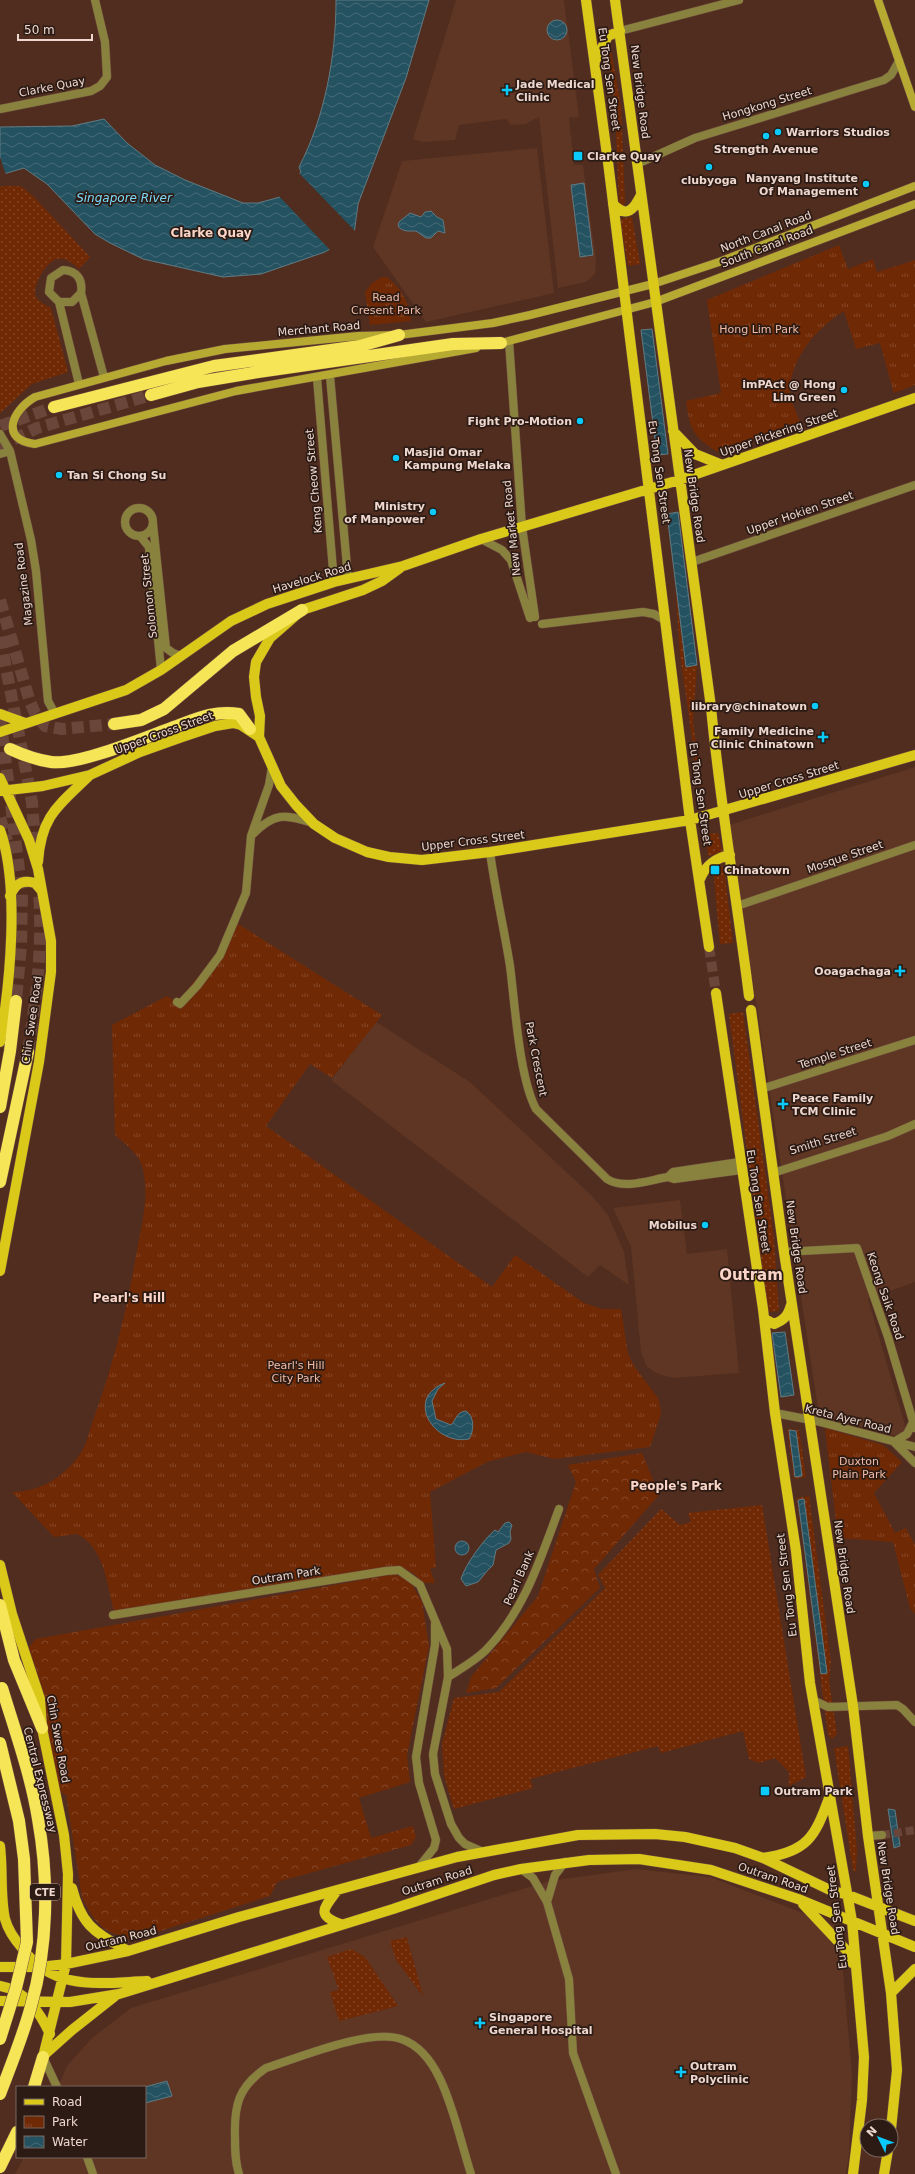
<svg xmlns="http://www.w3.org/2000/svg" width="915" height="2174" viewBox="0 0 915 2174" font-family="'DejaVu Sans',sans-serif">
	<defs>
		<pattern id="grass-dots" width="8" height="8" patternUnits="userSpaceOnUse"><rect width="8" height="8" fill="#702905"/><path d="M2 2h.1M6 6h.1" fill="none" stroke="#854728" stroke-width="1.8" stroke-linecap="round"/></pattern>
		<pattern id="forest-crowns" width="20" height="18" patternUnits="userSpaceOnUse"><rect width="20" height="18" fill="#702905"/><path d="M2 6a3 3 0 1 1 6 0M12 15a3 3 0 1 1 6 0" fill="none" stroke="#854728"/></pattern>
		<pattern id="park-tufts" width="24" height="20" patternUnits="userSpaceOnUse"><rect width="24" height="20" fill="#702905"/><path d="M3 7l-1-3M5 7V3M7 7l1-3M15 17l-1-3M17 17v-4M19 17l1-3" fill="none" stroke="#854728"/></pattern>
		<pattern id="water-waves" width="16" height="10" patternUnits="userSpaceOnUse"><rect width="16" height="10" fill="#255261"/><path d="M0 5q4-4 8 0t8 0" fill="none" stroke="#456a76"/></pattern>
	</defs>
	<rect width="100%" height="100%" fill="#512d1f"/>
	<path fill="#5f3523" d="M456 0H564L579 117 569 118 574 165H583L596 260 595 274 586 282 558 288 539 117 525 124 511 125 506 119 459 125 455 140 423 142 413 139Z
		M537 148 554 293 426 322 373 247 402 161Z
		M915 767V1282L868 1299 909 1439 819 1415 729 825Z
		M376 1022 470 1082 592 1196 608 1215 624 1252 629 1285 600 1265 588 1277 331 1080Z
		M680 1200 687 1254 727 1249 739 1373 673 1378 658 1374 647 1367 641 1352 631 1247 613 1208Z
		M636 1869 710 1877 839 1927 852 2074 849 2155 846 2174H15L24 2157H145V2087H58L67 2066 92 2038 131 2008 549 1881Z"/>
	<path fill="url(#grass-dots)" d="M611 50 621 106 625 202 624 205H620L619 202 615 108 608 51Z
		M3 186H21L34 197 90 257 79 269C73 263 66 258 57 259 47 260 31 287 36 297 39 302 46 305 51 308L68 372 32 384 0 413V187Z
		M632 217 640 264 628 266 620 219Z
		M675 585 685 667 697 665 693 722 702 786H699L680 655Z
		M718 833 723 853 708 856 706 836 708 834Z
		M720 865 724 868 733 943 720 944 713 869Z
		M743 1012 774 1238 779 1311 768 1312 729 1014Z
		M787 1429 799 1430 806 1477 794 1479Z
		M809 1496 831 1662 829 1681 837 1734 832 1739 828 1735 797 1498Z
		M762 1505 806 1777 789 1786V1772L775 1758 759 1763 749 1759 743 1731 661 1753 658 1746 530 1779 533 1788 454 1809 444 1776 442 1744 454 1698 499 1692 605 1588 598 1575 661 1509 680 1525 691 1522 688 1513Z
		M848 1746 857 1851 856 1872 853 1870 834 1748Z
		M407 1937V1938L423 1996 396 1960 390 1941Z
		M351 1949 365 1957 398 2006 339 2021 330 1992 339 1990 327 1957Z"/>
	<path fill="url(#forest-crowns)" d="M642 1453 659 1495 594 1569 600 1588 496 1688 466 1693 471 1677 538 1596 576 1482 568 1465Z
		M395 1574 411 1583 422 1602 429 1646 407 1755 410 1782 359 1798 371 1838 413 1826 416 1837 411 1845 277 1882 270 1896 135 1939C105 1934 95 1925 82 1897L66 1795 55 1789 26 1661 29 1647 36 1639Z"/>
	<path fill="url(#park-tufts)" d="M839 245 848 269 873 259 877 272 915 260V385L894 393 880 343 856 349 844 311C817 328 791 357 790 390 790 400 797 413 800 423L718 452C692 437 690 428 686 401L721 393 707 300Z
		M382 277H387C404 292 407 299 411 321L370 325 365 292 372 283Z
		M232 920 382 1015 332 1078 310 1064 266 1126 492 1287 515 1255 584 1303 602 1309H621L628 1354 634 1366 658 1398 660 1406 661 1414 650 1447 554 1459 526 1452 487 1462 430 1492 436 1567 430 1569 435 1583H424L413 1573 400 1566 114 1611C107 1584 104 1547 77 1534L54 1537 12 1492C41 1492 66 1476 82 1451 87 1443 89 1432 92 1423 113 1367 127 1309 137 1250 142 1223 150 1194 142 1166 138 1153 125 1144 115 1135L112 1025 167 996 177 1002 216 955Z
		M825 1428 883 1445 902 1462 874 1493 895 1533 906 1528 915 1545V1614L910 1608 893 1542 838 1538Z"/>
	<path fill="url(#water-waves)" stroke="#617a82" d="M336 0H429L406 78 358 204 354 234 325 252 261 274 223 277 143 259 110 243 95 234 47 184 24 168 0 175V127L72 126 104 119 127 143 155 165 185 180 243 203H258L280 197 301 172 299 167C325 117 336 56 336 0Z
		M547 30a10 10 0 1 1 20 0a10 10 0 1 1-20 0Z
		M584 183 593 255 580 257 571 185Z
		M431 211 437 217 443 220 445 233 438 231 431 238H426L416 231C409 231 402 232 398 226L399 222 410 213 421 217 425 212Z
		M652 329 668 454 657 455 641 330Z
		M678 512 697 665 686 667 667 514Z
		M785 1332 794 1395 781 1397 772 1333Z
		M445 1383 438 1389 432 1401 436 1419 451 1425C457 1419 456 1412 466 1411 475 1417 474 1431 469 1439 434 1446 404 1398 445 1383Z
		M789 1430 796 1431 802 1476 795 1477Z
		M804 1499 827 1673 821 1674 798 1500Z
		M509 1522 512 1525 510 1532 511 1539 509 1543 496 1550 493 1565 487 1571 478 1582 466 1586 461 1579C465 1565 484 1539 495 1530L498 1532 505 1523Z
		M455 1548a7 7 0 1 1 14 0a7 7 0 1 1-14 0Z
		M888 1809 895 1810 900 1846 894 1848Z
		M167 2081 172 2096 145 2103V2087Z"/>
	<path fill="#512d1f" d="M0 157 6 175 0 177Z
		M298 172 356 232 355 235 331 251 278 195Z"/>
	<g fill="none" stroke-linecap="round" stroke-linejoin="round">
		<path stroke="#694639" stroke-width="8" stroke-dasharray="8 4" stroke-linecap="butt" d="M882 1835 915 1830"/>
		<path stroke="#694639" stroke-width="10" stroke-dasharray="10 5" stroke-linecap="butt" d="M709 947 716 993"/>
		<path stroke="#694639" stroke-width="12" stroke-dasharray="12 6" stroke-linecap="butt" d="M0 426 54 407
			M0 451 10 441 37 428 151 395
			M0 600 30 702 35 713 45 726 62 729 114 724
			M0 637 32 802 36 857
			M0 716 22 894 21 946 16 1001
			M0 818 7 841
			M28 1052C36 999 43 947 39 893"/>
		<defs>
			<path id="street" d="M620 31 739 0
				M0 109 91 91 100 86 107 77 105 42 95 0
				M637 164 695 138 884 80 891 75 899 61
				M81 293 72 302H59L49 292 51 278 63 270C77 271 83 279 81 293L104 377
				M59 302 79 384
				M509 341 522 527 535 617
				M330 376 348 578
				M317 378 334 582
				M0 434 10 451 31 540 36 571 48 701 55 714
				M0 454 10 451
				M125 522a14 14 0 1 1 28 0a14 14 0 1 1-28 0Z
				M153 524 166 648 173 653 181 656
				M140 536 149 547 161 670
				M481 539 502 550 511 560 530 618
				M692 562 915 485
				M542 624 643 612 654 614 666 621
				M252 835C274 812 285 814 313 823
				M490 852C495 890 504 928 510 966 515 1004 519 1077 536 1109L607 1179C624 1190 649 1180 668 1177L673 1172 740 1162
				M737 906 915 845
				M177 1002 180 1004 197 986 220 955 246 893 251 836 269 785 272 767
				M761 1089 915 1040
				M773 1173 888 1136 915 1124
				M668 1177 674 1179 741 1170
				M784 1252 857 1248 888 1337 915 1428
				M775 1413 816 1421 915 1447
				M894 1442 907 1434 913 1422
				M895 1443 915 1463
				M113 1615 386 1571 399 1570 420 1585 447 1649 448 1677 433 1754 435 1774 451 1824 459 1838 465 1844 483 1852
				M448 1677C460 1669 475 1661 486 1650 524 1611 540 1560 559 1509
				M813 1700 828 1707 897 1705 903 1709 915 1722
				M868 1836 882 1835
				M418 1868 434 1848 436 1840 419 1783 416 1757 435 1645V1624
				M521 1869 533 1878 547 1902 569 1979 573 2053 616 2174
				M547 1902 555 1875 565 1862
				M43 2057 57 2087
				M87 2157 93 2174
				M239 2174C235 2162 235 2150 235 2137 234 2106 238 2087 266 2068 298 2058 369 2028 401 2039 419 2045 432 2062 440 2079 454 2108 461 2143 471 2174"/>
			<path id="secondary" d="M878 0 915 107
				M497 344 655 302 915 204
				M476 348 236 391 35 444C0 440 11 411 35 397L166 361 225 349 358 336 399 335 493 323 530 315 653 284 719 262 915 186"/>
			<path id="primary" d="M586 0 608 162 690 820 709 947
				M615 0 711 707C720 804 737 900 749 996
				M595 61 608 36 620 31
				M613 204C627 219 634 209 641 195
				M673 431 695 454 722 465
				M0 714 25 723
				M0 732 126 690 161 670 231 621 267 604 334 582 403 566 481 539 679 480 915 398
				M259 737 260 716 256 697 254 677 256 662 270 638 302 610 363 590 382 581 400 568
				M0 778 29 840 38 869 51 941V972L39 1062 0 1271
				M0 791 43 786 90 775 140 752 182 737 215 726 233 723 241 725 259 737 281 786 296 805 314 824 335 838 367 852 389 857 422 860 490 852 690 820 915 755
				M0 830C20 885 10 984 0 1042
				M38 862C41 816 58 806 89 776
				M700 879C706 865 715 858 730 855
				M10 896C15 884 22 879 35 883L42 891
				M716 993 763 1309 775 1413 796 1551 810 1683 852 1921 864 2057 862 2100 853 2174
				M751 1010 784 1252 853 1706 868 1836 891 1993 897 2070 891 2129
				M765 1319 774 1324C784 1320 788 1316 791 1305
				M0 1565 12 1614 40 1699 42 1728 64 1835 68 1874 66 1964 43 2057
				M0 1846C3 1870 0 1896 5 1919 8 1930 15 1940 22 1948 54 1992 100 1983 147 1981
				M763 1858C807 1852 815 1837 829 1798
				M72 1888C82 1927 95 1932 128 1951
				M336 1892C324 1908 316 1915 340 1924
				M803 1904 848 1952 852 1963
				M0 1967H40L66 1964 128 1951 239 1917 457 1857 578 1835 655 1834 685 1837 735 1848 763 1858 830 1890 848 1895 915 1921
				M0 1986C26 1990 40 2013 50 2034
				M891 1993 915 1969
				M0 2001 70 2002 119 1994 393 1909 494 1875 521 1869 589 1860 639 1859 711 1870 798 1899 915 1947
				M44 2055 72 2030 115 1996
				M884 2174 888 2150"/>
			<path id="highway" d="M151 395 198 382 258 372 453 344 501 343
				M54 407 214 366 360 346 399 335
				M114 724 141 720 164 709 233 651 302 610
				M10 749C23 755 37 760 51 762 79 766 148 736 177 726 198 718 216 710 239 714L250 729
				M0 1107 10 1051 16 1001
				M0 1182 28 1052
				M0 1605 14 1660 42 1728
				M34 2087 43 2057
				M0 2167 17 2132"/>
		</defs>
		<use href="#street" stroke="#6d4c3e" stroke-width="9"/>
		<use href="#secondary" stroke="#6d4c3e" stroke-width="9"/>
		<use href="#primary" stroke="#6d4c3e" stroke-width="11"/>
		<use href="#highway" stroke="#6d4c3e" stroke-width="13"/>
		<use href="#street" stroke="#89813e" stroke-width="8"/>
		<use href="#secondary" stroke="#b7aa33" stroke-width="8"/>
		<use href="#primary" stroke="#dbc919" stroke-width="10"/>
		<use href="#highway" stroke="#f6e557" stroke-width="12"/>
		<defs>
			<path id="highway-bridge" d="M0 1743 19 1821 24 1859 27 1942 16 1988 0 2039
				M0 2094C11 2065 23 2036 31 2006 48 1947 49 1880 38 1819 31 1775 15 1731 2 1688"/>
		</defs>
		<use href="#highway-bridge" stroke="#6d4c3e" stroke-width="13" stroke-linecap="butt"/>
		<use href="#highway-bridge" stroke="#f6e557" stroke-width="12"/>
	</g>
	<g fill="#09cafa" stroke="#2b1b14" stroke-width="1.5">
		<path d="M505 84h4v4h4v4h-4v4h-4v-4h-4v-4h4z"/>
		<circle cx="778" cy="132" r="4"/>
		<circle cx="766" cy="136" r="4"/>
		<rect x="573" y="151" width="10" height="10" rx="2"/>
		<circle cx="709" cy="167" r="4"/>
		<circle cx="866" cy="184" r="4"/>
		<circle cx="844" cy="390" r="4"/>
		<circle cx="580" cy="421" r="4"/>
		<circle cx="396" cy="458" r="4"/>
		<circle cx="59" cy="475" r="4"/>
		<circle cx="433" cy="512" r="4"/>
		<circle cx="815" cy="706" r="4"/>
		<path d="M821 731h4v4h4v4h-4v4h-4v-4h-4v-4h4z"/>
		<rect x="710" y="865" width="10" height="10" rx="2"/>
		<path d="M898 965h4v4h4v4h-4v4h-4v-4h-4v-4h4z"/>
		<path d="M781 1098h4v4h4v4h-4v4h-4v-4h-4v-4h4z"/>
		<circle cx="705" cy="1225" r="4"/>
		<rect x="760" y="1786" width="10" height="10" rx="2"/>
		<path d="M478 2017h4v4h4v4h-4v4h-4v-4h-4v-4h4z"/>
		<path d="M679 2066h4v4h4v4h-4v4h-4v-4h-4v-4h4z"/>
	</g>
	<g text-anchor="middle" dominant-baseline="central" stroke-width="3.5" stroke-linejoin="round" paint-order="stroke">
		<rect fill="#2b1b14" stroke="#b49f96" stroke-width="1" x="30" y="1884" width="30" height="16" rx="3"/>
		<g font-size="10" font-weight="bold" fill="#eed7ce">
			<text x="45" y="1892">CTE</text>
		</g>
		<g font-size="11" fill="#eed7ce" stroke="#2b1b14">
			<text transform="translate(609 79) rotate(82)">Eu Tong Sen Street</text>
			<text transform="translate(52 87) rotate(-11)">Clarke Quay</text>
			<text transform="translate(640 92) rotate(83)">New Bridge Road</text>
			<text transform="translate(767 104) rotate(-17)">Hongkong Street</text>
			<text transform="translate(766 232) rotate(-21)">North Canal Road</text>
			<text transform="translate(767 247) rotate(-21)">South Canal Road</text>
			<text transform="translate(319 329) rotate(-5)">Merchant Road</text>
			<text transform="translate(779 433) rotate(-19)">Upper Pickering Street</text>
			<text transform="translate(659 472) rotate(82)">Eu Tong Sen Street</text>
			<text transform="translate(314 481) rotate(-95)">Keng Cheow Street</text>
			<text transform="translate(694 496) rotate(82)">New Bridge Road</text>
			<text transform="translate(800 513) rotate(-19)">Upper Hokien Street</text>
			<text transform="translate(512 528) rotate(-96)">New Market Road</text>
			<text transform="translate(312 578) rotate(-17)">Havelock Road</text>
			<text transform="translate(24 584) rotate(-97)">Magazine Road</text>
			<text transform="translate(149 596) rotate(-96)">Solomon Street</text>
			<text transform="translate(164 733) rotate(-20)">Upper Cross Street</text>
			<text transform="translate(789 780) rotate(-17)">Upper Cross Street</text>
			<text transform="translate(700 794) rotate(82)">Eu Tong Sen Street</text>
			<text transform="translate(473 841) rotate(-7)">Upper Cross Street</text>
			<text transform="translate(845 857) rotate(-19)">Mosque Street</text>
			<text transform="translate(32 1020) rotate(-82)">Chin Swee Road</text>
			<text transform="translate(835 1054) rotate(-18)">Temple Street</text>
			<text transform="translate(536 1059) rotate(79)">Park Crescent</text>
			<text transform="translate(823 1141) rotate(-17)">Smith Street</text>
			<text transform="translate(758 1201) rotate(81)">Eu Tong Sen Street</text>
			<text transform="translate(796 1247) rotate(82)">New Bridge Road</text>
			<text transform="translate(885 1296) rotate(71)">Keong Saik Road</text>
			<text transform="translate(848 1419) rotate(14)">Kreta Ayer Road</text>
			<text transform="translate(844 1567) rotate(82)">New Bridge Road</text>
			<text transform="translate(286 1576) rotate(-9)">Outram Park</text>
			<text transform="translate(519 1578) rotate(-66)">Pearl Bank</text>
			<text transform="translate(787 1585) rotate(-97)">Eu Tong Sen Street</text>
			<text transform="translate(58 1739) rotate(80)">Chin Swee Road</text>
			<text transform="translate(40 1780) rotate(76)">Central Expressway</text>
			<text transform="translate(773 1878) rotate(19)">Outram Road</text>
			<text transform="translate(437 1881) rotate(-18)">Outram Road</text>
			<text transform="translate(888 1888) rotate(81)">New Bridge Road</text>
			<text transform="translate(837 1917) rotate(-97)">Eu Tong Sen Street</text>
			<text transform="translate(121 1939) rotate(-14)">Outram Road</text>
		</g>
		<g font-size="11" font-weight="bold" fill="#eed7ce" stroke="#2b1b14" text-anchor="start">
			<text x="516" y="84">Jade Medical<tspan x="516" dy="13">Clinic</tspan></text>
			<text x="786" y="132">Warriors Studios</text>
			<text x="766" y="149" text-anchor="middle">Strength Avenue</text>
			<text x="587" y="156">Clarke Quay</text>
			<text x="858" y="178" text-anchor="end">Nanyang Institute<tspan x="858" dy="13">Of Management</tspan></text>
			<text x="709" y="180" text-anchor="middle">clubyoga</text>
			<text x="836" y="384" text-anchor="end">imPAct @ Hong<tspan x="836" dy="13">Lim Green</tspan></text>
			<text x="572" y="421" text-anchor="end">Fight Pro-Motion</text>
			<text x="404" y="452">Masjid Omar<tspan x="404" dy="13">Kampung Melaka</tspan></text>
			<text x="67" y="475">Tan Si Chong Su</text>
			<text x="425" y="506" text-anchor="end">Ministry<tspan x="425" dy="13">of Manpower</tspan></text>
			<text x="807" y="706" text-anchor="end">library@chinatown</text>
			<text x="814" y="731" text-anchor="end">Family Medicine<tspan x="814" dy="13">Clinic Chinatown</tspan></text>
			<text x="724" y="870">Chinatown</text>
			<text x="891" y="971" text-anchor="end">Ooagachaga</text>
			<text x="792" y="1098">Peace Family<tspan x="792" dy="13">TCM Clinic</tspan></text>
			<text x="697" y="1225" text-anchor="end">Mobilus</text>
			<text x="774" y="1791">Outram Park</text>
			<text x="489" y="2017">Singapore<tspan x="489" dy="13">General Hospital</tspan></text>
			<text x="690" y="2066">Outram<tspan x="690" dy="13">Polyclinic</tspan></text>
		</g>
		<g font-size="11" fill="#f1bca7" stroke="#2b1b14">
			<text x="386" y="297">Read<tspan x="386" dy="13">Cresent Park</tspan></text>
			<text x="759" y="329">Hong Lim Park</text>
			<text x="296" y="1365">Pearl's Hill<tspan x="296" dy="13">City Park</tspan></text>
			<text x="859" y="1461">Duxton<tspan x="859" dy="13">Plain Park</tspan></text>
		</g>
		<g font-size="12" font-style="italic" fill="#7cdbfc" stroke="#2b1b14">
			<text x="124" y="198">Singapore River</text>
		</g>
		<g font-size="12" font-weight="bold" fill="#fbd6c8" stroke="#2b1b14">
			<text x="211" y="233">Clarke Quay</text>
			<text x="129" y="1298">Pearl's Hill</text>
			<text x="676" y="1486">People's Park</text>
		</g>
		<g font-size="15" font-weight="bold" fill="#fbd6c8" stroke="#2b1b14">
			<text x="751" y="1275">Outram</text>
		</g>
	</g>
	<rect x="16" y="2086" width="130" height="72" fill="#2b1b14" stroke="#79665e"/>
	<rect x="24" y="2099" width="20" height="6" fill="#dbc919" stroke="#79665e"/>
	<text x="52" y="2106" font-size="12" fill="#eed7ce">Road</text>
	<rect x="24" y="2116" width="20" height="12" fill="url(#park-tufts)" stroke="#79665e"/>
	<text x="52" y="2126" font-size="12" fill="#eed7ce">Park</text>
	<rect x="24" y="2136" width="20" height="12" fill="url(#water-waves)" stroke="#79665e"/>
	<text x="52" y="2146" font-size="12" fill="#eed7ce">Water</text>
	<g transform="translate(879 2138) rotate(312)"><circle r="19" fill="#2b1b14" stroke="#79665e"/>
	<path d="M0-3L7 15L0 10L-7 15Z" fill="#09cafa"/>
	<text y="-6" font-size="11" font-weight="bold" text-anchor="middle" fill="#eed7ce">N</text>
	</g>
	<path d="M18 34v6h74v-6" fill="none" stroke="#eed7ce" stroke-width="2"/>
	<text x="24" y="34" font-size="12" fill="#eed7ce" stroke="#2b1b14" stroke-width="3" paint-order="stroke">50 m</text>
</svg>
